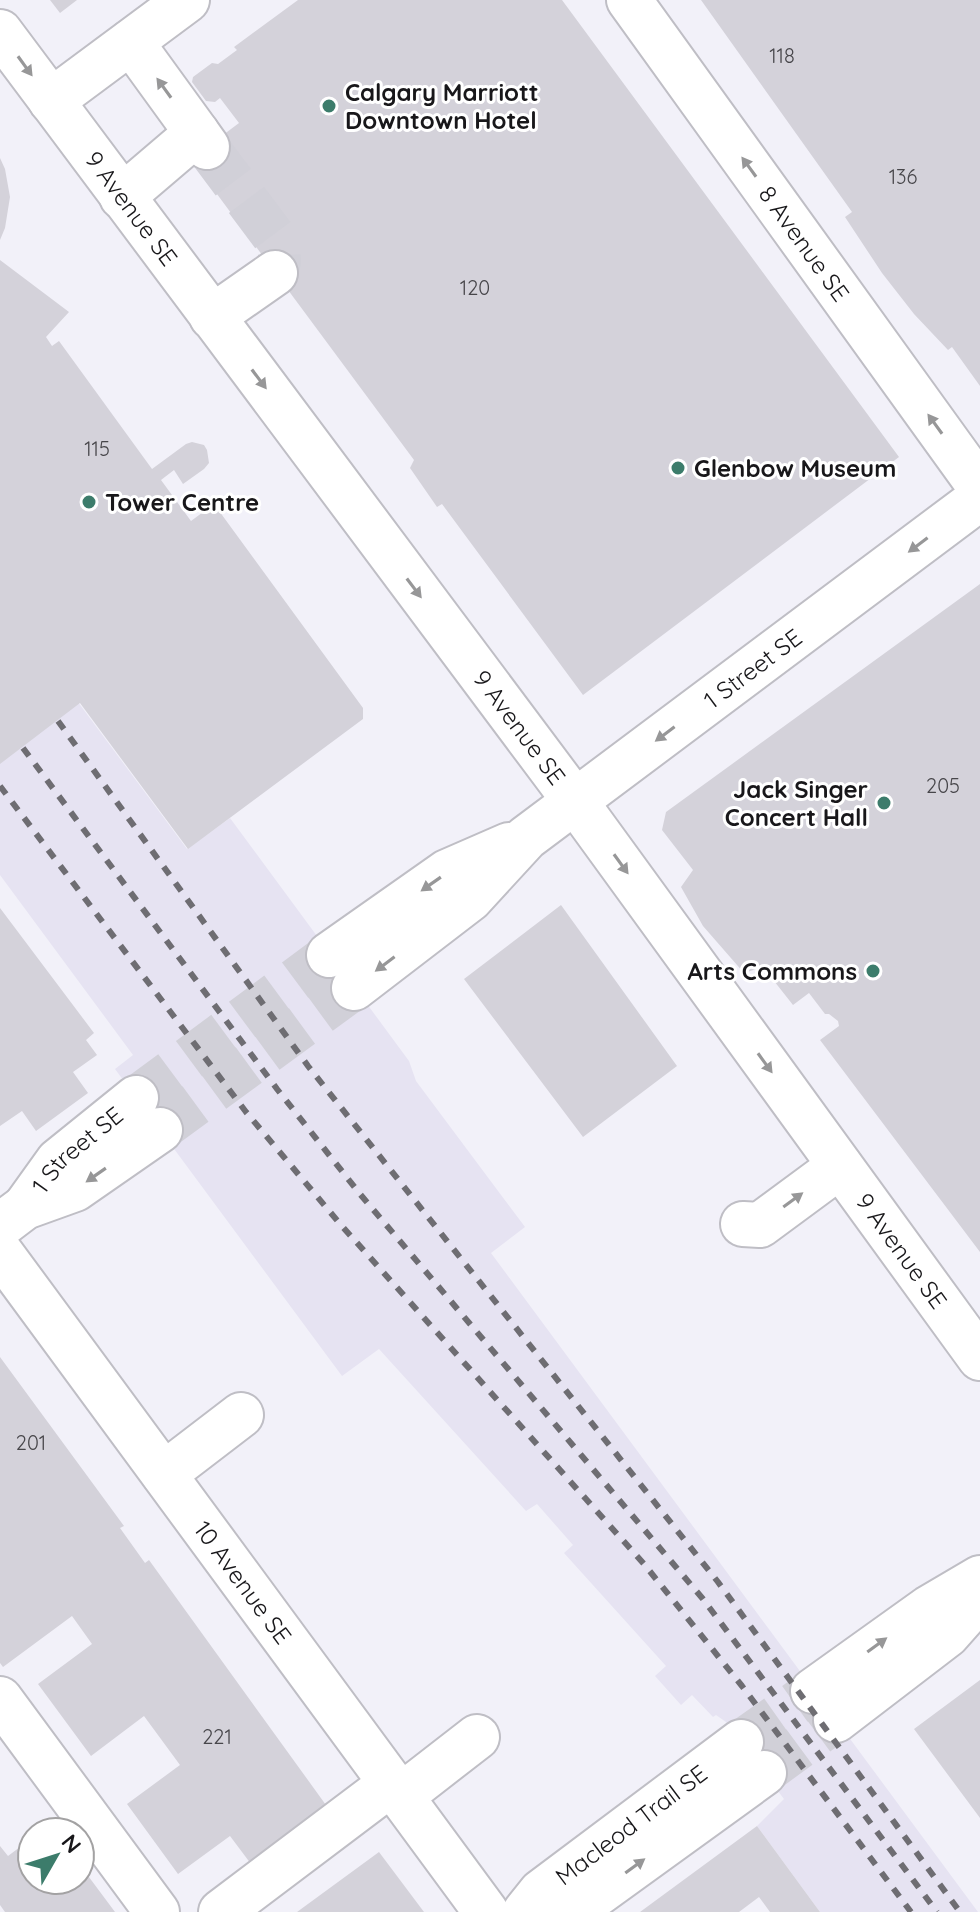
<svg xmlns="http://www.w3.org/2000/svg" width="980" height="1912" viewBox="0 0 980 1912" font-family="Quicksand,sans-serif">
	<rect width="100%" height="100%" fill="#f2f1f9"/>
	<path fill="#e6e3f2" d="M0 597 187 849 230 818 409 1061 416 1081 525 1227 491 1253 978 1912H820L757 1826 784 1799 726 1722 716 1715 713 1717 692 1695 681 1705 655 1676 666 1666 564 1553 573 1545 537 1504 526 1511 379 1349 342 1376 115 1069 133 1055 0 875Z"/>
	<path fill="#d4d2da" d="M50 0H77L60 13Z
		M298 0H562L899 457 583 695 442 504 437 507 410 468 414 460 191 159 239 123 220 98 215 102 206 101 192 82 193 77 212 63 218 64 237 50 234 47Z
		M701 0H980V386L952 347 948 350 914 314 882 273 845 217 852 212Z
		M0 158 5 169 10 197 5 228 0 240Z
		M0 260 69 312 46 337 52 346 59 341 152 469 186 444 192 442 204 445 207 450 209 463 204 469 183 484 174 470 161 480 191 521 214 504 363 708V719L188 849 80 703 0 764Z
		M980 584V1252L820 1040 839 1026 838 1021 829 1014H825L809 993 793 1005 763 967 744 973 703 926 681 887 693 870 662 830 666 812Z
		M561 905 677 1066 583 1137 464 979Z
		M0 908 94 1033 86 1040 97 1055 73 1072 88 1093 36 1131 22 1111 0 1126Z
		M0 1357 124 1526 120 1528 145 1563 149 1560 331 1812 254 1868 230 1836 178 1874 127 1804 180 1765 144 1716 91 1756 38 1684 92 1644 72 1616 3 1667 0 1663Z
		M980 1680V1818L914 1729Z
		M757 1826 820 1912H770L759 1897 739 1912H640Z
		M32 1838V1880H80V1865L115 1912H5L0 1905V1846L8 1856Z
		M379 1852 424 1912H297Z"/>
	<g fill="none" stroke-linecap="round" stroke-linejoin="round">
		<path stroke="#d1d0d8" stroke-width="44" stroke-dasharray="44 22" stroke-linecap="butt" d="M207 147 278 242 279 262 275 273"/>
		<path stroke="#d1d0d8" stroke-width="44" stroke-dasharray="44 22" stroke-linecap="butt" d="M136 1098 329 955
			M160 1130 354 988
			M741 1742 813 1691
			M764 1773 836 1720"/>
		<defs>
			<g id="minor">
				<path id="s1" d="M629 0 980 487"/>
				<path d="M131 42 197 133"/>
				<path d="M51 101 187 0"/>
				<path d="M122 197 197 133 207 147"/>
				<path d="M212 317 275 273"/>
				<path d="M743 1224 760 1225 840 1166"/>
				<path id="s2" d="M0 1252 486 1912"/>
				<path d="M164 1474 241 1415"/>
				<path d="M0 1699 157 1912"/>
				<path d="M401 1796 477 1737"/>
				<path d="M221 1912 392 1783"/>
			</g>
			<g id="major">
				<path id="s3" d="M0 32 575 801 980 1358"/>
				<path d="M329 955 447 872 509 845"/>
				<path id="s4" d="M354 988 470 899 526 838 980 498"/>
				<path id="s5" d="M25 1207 58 1161 136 1098"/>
				<path d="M0 1226 25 1207 75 1189 160 1130"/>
				<path d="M813 1691 929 1608 980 1578"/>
				<path d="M836 1720 947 1635 980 1598"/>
				<path id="s6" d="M525 1912 541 1892 741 1742"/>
				<path d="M572 1912 764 1773"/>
			</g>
		</defs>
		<use href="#minor" stroke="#bfbec5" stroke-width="48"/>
		<use href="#major" stroke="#bfbec5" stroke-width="48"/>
		<use href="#minor" stroke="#fff" stroke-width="44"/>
		<use href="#major" stroke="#fff" stroke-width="44"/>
		<path stroke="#6e6d72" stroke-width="6" stroke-dasharray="10 10" stroke-linecap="butt" d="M58 721 308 1066 718 1582 960 1912
			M23 748 277 1089 360 1194 703 1599 937 1912
			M0 786 246 1112 341 1225 644 1564 742 1686 911 1912"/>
	</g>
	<defs><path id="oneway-solid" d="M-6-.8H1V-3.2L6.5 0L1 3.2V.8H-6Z" transform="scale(2)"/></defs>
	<g fill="#979798">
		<use href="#oneway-solid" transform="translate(25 66) rotate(54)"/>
		<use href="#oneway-solid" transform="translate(164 88) rotate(-126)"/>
		<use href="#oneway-solid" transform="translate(749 167) rotate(-126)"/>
		<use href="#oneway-solid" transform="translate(259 379) rotate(53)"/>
		<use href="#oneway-solid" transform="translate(935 424) rotate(-126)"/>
		<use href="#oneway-solid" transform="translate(918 545) rotate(143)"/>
		<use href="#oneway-solid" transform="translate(414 588) rotate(53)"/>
		<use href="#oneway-solid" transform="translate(665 734) rotate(143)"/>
		<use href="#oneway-solid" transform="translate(621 864) rotate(54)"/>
		<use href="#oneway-solid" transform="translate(431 884) rotate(145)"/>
		<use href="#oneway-solid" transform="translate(385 964) rotate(143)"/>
		<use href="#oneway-solid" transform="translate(765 1063) rotate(54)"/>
		<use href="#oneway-solid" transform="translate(96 1175) rotate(145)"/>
		<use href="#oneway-solid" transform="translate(793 1200) rotate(-36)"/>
		<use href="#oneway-solid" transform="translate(877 1645) rotate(-36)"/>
		<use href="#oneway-solid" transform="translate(635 1866) rotate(-36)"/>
	</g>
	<g fill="#3c7c6b" stroke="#fff" stroke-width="3">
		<circle cx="329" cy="106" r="8"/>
		<circle cx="678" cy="468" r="8"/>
		<circle cx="89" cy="502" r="8"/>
		<circle cx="884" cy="803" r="8"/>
		<circle cx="873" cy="971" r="8"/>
	</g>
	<g text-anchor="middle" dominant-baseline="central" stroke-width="6" stroke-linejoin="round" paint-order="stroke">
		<g font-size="20" fill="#47464a">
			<text x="782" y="55">118</text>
			<text x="903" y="176">136</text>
			<text x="475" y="287">120</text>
			<text x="97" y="448">115</text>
			<text x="943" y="785">205</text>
			<text x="31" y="1442">201</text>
			<text x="217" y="1736">221</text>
		</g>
		<g font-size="24" font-weight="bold" fill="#18171a" stroke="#fff" text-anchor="start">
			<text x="345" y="92">Calgary Marriott<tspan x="345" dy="28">Downtown Hotel</tspan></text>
			<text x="694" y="468">Glenbow Museum</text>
			<text x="105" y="502">Tower Centre</text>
			<text x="868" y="789" text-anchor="end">Jack Singer<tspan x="868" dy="28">Concert Hall</tspan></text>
			<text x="857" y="971" text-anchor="end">Arts Commons</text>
		</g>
		<g font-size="24" fill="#18171a" stroke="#fff">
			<text stroke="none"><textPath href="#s3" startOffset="220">9 Avenue SE</textPath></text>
			<text stroke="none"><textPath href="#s1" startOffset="300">8 Avenue SE</textPath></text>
			<text stroke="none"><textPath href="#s4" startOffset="512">1 Street SE</textPath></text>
			<text stroke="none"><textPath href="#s3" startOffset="868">9 Avenue SE</textPath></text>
			<text stroke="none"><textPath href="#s5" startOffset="78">1 Street SE</textPath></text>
			<text stroke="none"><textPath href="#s3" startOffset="1516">9 Avenue SE</textPath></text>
			<text stroke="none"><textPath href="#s2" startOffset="410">10 Avenue SE</textPath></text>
			<text stroke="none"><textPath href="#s6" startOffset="138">Macleod Trail SE</textPath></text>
		</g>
	</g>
	<g transform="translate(56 1856) rotate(51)"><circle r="38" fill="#ffffff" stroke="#a3a2a3" stroke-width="2"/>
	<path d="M0-6L14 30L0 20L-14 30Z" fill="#3c7c6b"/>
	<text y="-12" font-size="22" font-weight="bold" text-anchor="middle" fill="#18171a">N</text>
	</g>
</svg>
